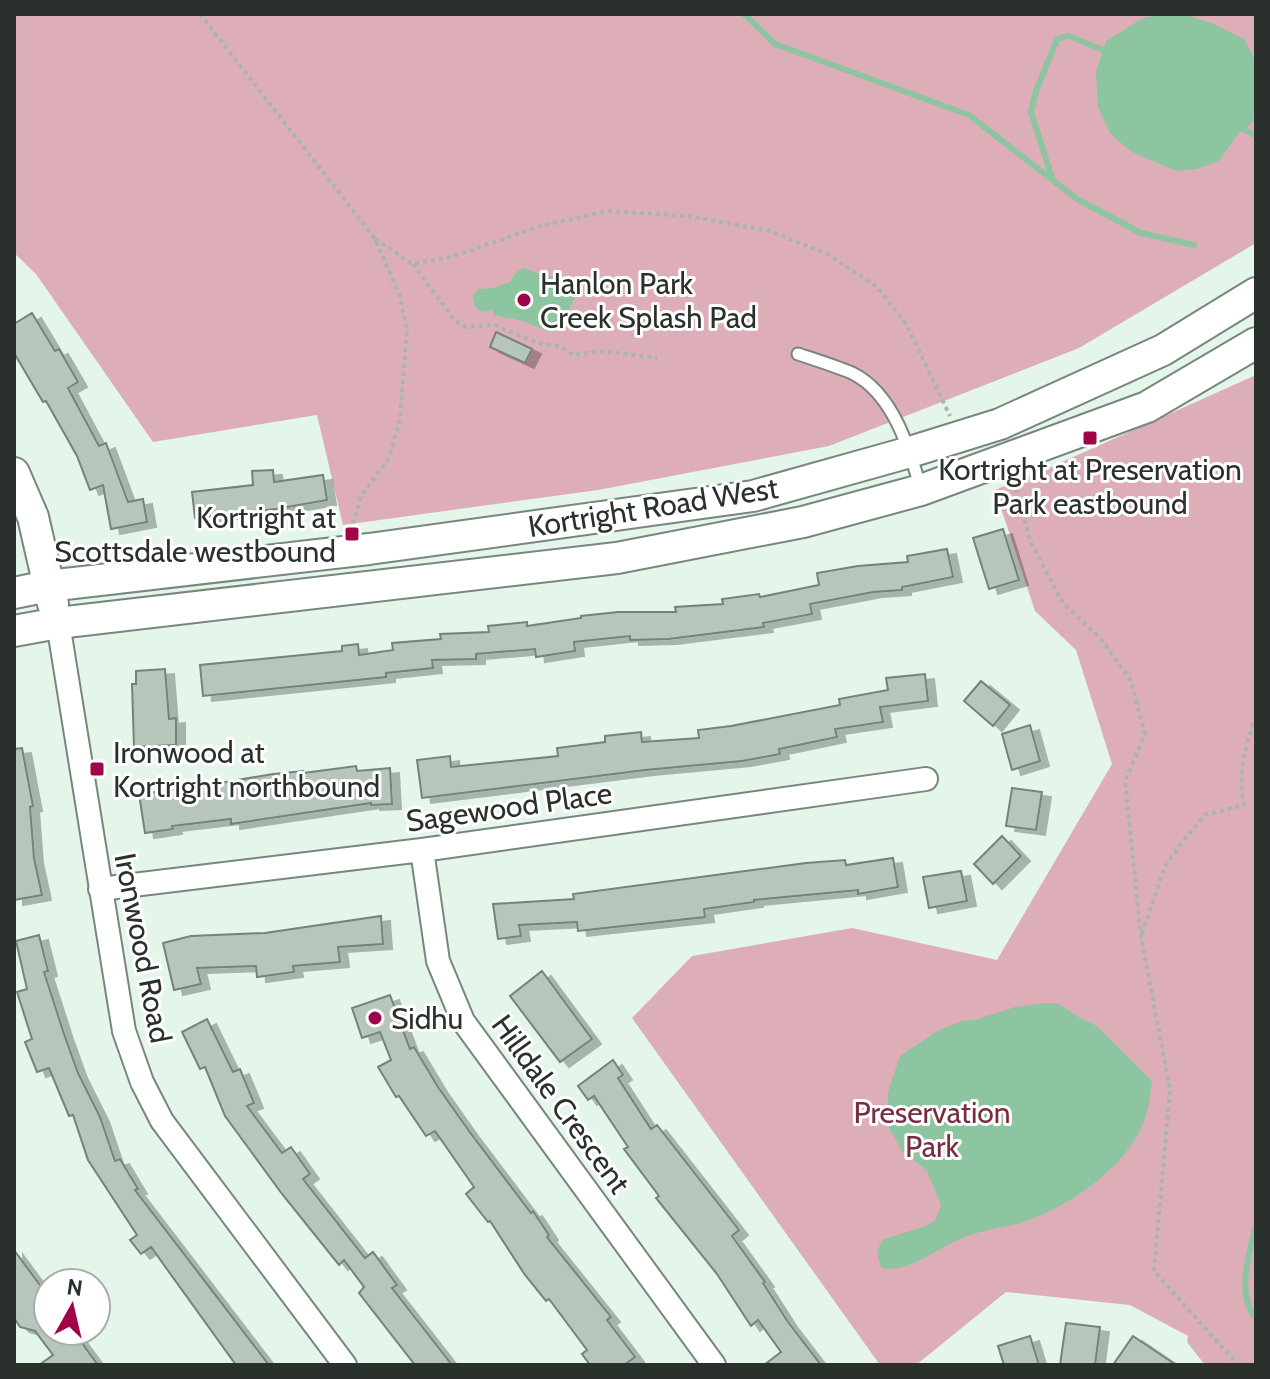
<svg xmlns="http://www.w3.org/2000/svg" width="1270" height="1379" viewBox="0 0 1270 1379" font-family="Cabin,sans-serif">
	<defs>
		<filter id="shadow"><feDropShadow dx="9" dy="5" stdDeviation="0" flood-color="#0004"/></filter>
	</defs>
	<rect width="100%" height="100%" fill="#e4f5e9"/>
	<path fill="#deaeb8" d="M14 14H1256V243L1079 348 829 446 598 490 343 525 317 415 153 442 36 274 14 253Z
		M1256 375V1365H1205L1187 1342 1188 1336 1130 1305 1006 1292 916 1365H880L632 1018 692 956 852 928 997 960 1112 764 1076 650 1035 611 995 490 1051 467Z"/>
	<path fill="#8cc5a0" d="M1165 14H1183L1214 24 1244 39 1256 61V106L1252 123 1238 134 1219 161 1197 169 1176 171 1130 151 1110 133 1098 107 1096 72 1106 41 1143 18Z
		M525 268C543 278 562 273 576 292 574 306 565 312 561 326L549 332 523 321 493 315V310L481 312 475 306 473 297 478 289 493 288 510 282 517 271Z
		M1047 1003 1059 1004 1077 1016 1097 1026 1152 1081C1150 1097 1148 1115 1141 1129 1119 1172 1069 1206 1024 1222 1005 1228 985 1229 965 1237 937 1247 912 1273 881 1268L877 1252 882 1240 928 1225 936 1219 941 1205 927 1171 902 1151 887 1124 888 1092 900 1056 939 1030 962 1021 975 1020 1015 1007Z"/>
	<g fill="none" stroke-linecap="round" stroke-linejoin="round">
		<path stroke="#8cc5a0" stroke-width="6" d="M744 14 775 44 969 115 1077 199 1141 233 1194 245
			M1238 126 1256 136
			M1052 178 1031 112 1036 91 1057 39 1069 36 1110 53
			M1256 1226C1249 1252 1236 1296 1256 1318"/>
	</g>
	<path fill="#b6c6bb" stroke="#748379" stroke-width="2" filter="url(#shadow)" d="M32 313 55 351 59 349 78 382 68 388 99 446 106 443 128 502 143 499 147 522 111 529 103 485 90 490 77 456 46 401 43 402 14 353V324Z
		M496 332 532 349 525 363 490 347Z
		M273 470 274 482 323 475 327 500 276 509 195 518 192 492 253 485 252 471Z
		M1003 529 1019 580 989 589 973 538Z
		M947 549 953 577 902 587V590L873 592 810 604 812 614 763 623 764 627 668 639 630 640V636L574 642 575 651 536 657 535 649 476 654V659L432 660 433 668 386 673V677L203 696 200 665 342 651V646L358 644 359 655 393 650 392 643 441 639 440 634 489 632 488 626 527 622V626L581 618V616L618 612H676L675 607 723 604 722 599 759 594 760 597 819 585 817 573 858 566 908 562 907 556Z
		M165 669 169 719 176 718V745L134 747 132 684H136V671Z
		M925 674 928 701 880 707 883 722 835 729 837 737 779 749 780 754 742 761 645 770 422 798 417 760 450 756 451 767 558 756 557 748 605 742V736L641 732 642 742 699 738 698 730 731 726 840 705 839 699 888 690 886 678Z
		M981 681 1010 705 993 726 964 701Z
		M1030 725 1040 761 1012 770 1002 734Z
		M22 748 33 806 30 807 34 858 42 895 14 900V749Z
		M356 766 357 771 390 768 392 804 371 805V803L231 824V819L172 826 173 829 145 833 139 794 179 789V786L202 783V786L273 774 303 771V773Z
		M1012 788 1042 792 1036 830 1006 826Z
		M1002 836 1021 856 993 884 974 864Z
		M893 858 898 887 858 894V890L754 900V902L704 909 705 917 578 931 577 922 519 925 521 936 498 939 493 904 574 899 573 894 806 863 845 860 846 865Z
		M961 871 967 901 929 908 923 877Z
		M381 916 383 944 338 947 340 962 293 966 294 972 257 977 256 966 197 968 201 984 174 990 163 943 191 936 265 933Z
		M39 935 48 971 44 972 64 1034 78 1073 100 1117 115 1161 120 1159 138 1189 135 1190 269 1365H236L151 1247 141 1254 130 1240 137 1235 88 1160 73 1115 69 1116 49 1068 37 1072 25 1042 32 1039 17 992 27 989 16 941Z
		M542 971 592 1039 560 1062 510 996Z
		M390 995 410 1049 414 1047 438 1087 469 1131 531 1213 533 1211 549 1235 547 1237 611 1317 607 1320 635 1357 624 1365H590L582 1354 587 1350 549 1299 546 1301 525 1275 490 1221 488 1222 466 1194 474 1187 435 1131 426 1136 399 1096 396 1097 378 1067 391 1060 380 1032 362 1038 352 1008Z
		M207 1019 233 1072 240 1069 254 1103 247 1106 282 1153 291 1147 310 1174 303 1179 365 1258 373 1252 397 1285 392 1288 452 1365H415L359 1293 364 1287 344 1260 339 1265 282 1194 225 1116 205 1067 200 1069 182 1032Z
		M613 1060 623 1075 618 1078 651 1129 657 1125 739 1230 732 1236 765 1282 763 1283 788 1322 821 1365H764L781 1352 758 1320 751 1326 717 1274 656 1198 659 1196 624 1149 628 1147 594 1096 588 1100 578 1086Z
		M14 1250 48 1296V1331H73L98 1365H39L53 1355 35 1331 20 1327 14 1318Z
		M1066 1323 1100 1327 1095 1365H1060Z
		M1030 1336 1039 1365H1004L998 1346Z
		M1133 1336 1176 1365H1113Z"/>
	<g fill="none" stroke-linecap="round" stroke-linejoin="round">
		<defs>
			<path id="lane" d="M798 354C816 360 835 366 852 373 893 393 909 448 921 489"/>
			<path id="street" d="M58 623 124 1031 142 1082 162 1121 345 1365
				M422 850 438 961 463 1021 714 1365
				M100 889 422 850 926 779"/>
			<path id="secondary" d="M14 473 33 517 53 604
				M14 593 48 586 369 549 753 496 910 452 1000 424 1163 350 1256 293
				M14 631 58 623 617 558 803 522 921 490 1147 407 1256 343"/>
		</defs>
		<use href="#lane" stroke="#78877d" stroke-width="15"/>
		<use href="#street" stroke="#78877d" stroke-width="26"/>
		<use href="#secondary" stroke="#78877d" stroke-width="34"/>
		<path stroke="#a7b5ab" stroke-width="4" stroke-dasharray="4 4" stroke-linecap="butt" d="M200 14 375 239 399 294 407 329 400 419 389 458 361 496 353 523
			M375 239 412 264 451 257 537 227 607 211 688 216 770 231 829 255 878 288 906 324 950 416
			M413 264 455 321 466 327 495 325 537 343 562 347 573 355 601 351 657 358
			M1014 481 1031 543 1063 603 1100 638 1130 679 1145 734 1125 781 1141 936 1170 1090 1154 1271 1238 1365
			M1142 934 1165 866 1184 840 1205 815 1244 805C1237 773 1246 746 1256 715"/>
		<use href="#lane" stroke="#fff" stroke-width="11"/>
		<use href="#street" stroke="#fff" stroke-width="22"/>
		<use href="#secondary" stroke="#fff" stroke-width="30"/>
	</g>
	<g fill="#a00549" stroke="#fff" stroke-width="3">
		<circle cx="524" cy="300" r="8"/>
		<rect x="1082" y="430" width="16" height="16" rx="4"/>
		<rect x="344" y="526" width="16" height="16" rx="4"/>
		<rect x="89" y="761" width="16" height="16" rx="4"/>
		<circle cx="375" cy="1018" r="8"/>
	</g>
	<g text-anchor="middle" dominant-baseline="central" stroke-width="6" stroke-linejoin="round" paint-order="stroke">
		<g font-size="30" fill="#2a312d" stroke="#fff" text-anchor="start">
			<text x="540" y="283">Hanlon Park<tspan x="540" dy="34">Creek Splash Pad</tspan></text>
			<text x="1090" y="469" text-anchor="middle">Kortright at Preservation<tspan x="1090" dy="34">Park eastbound</tspan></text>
			<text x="336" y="517" text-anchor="end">Kortright at<tspan x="336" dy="34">Scottsdale westbound</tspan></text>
			<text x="113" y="752">Ironwood at<tspan x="113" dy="34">Kortright northbound</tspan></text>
			<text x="391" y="1018">Sidhu</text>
		</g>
		<g font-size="30" fill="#2a312d" stroke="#fff">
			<text transform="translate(653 507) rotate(-9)">Kortright Road West</text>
			<text transform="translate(509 807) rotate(-8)">Sagewood Place</text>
			<text transform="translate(143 948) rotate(79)">Ironwood Road</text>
			<text transform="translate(561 1104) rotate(54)">Hilldale Crescent</text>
		</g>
		<g font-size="30" fill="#782c43" stroke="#fff">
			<text x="932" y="1112">Preservation<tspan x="932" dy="34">Park</tspan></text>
		</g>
	</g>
	<rect width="1270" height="1379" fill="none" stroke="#2a312d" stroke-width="32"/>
	<g transform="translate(72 1307) rotate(8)"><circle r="38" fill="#ffffff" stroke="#aaadab" stroke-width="2"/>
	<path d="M0-6L14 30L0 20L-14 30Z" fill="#a00549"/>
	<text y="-12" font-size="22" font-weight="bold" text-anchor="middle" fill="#2a312d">N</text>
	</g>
</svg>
